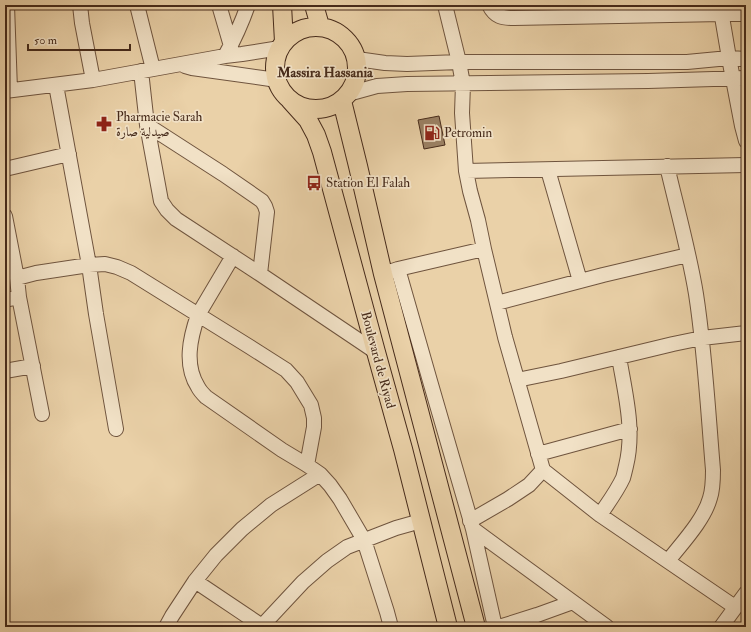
<svg xmlns="http://www.w3.org/2000/svg" width="751" height="632" viewBox="0 0 751 632" font-family="'IM FELL Double Pica',Amiri,serif">
	<rect width="100%" height="100%" fill="#ead1a8"/>
	<filter id="stains"><feTurbulence type="fractalNoise" baseFrequency=".005" numOctaves="4"/><feColorMatrix values="0 0 0 0 .2 0 0 0 0 .09 0 0 0 0 .02 0 0 0 .5 -.17"/></filter>
	<radialGradient id="worn" r=".72"><stop offset=".6" stop-color="#630" stop-opacity="0"/><stop offset="1" stop-color="#630" stop-opacity=".3"/></radialGradient>
	<path fill="#9b8164" stroke="#462a1a" d="M439 116 445 145 424 149 418 120Z"/>
	<g fill="none" stroke-linecap="round" stroke-linejoin="round">
		<defs>
			<path id="minor" d="M7 5 10 90
				M80 5 82 23 93 80
				M137 5 153 69
				M219 5 231 46
				M489 5C495 17 502 18 514 18L722 14H746
				M720 5 729 58 742 126 746 141
				M225 56C234 40 242 22 248 5
				M357 59 385 63 407 64 459 62H687L729 58 746 59
				M185 66 192 68 277 80
				M141 71 147 125 161 201 167 210 176 219 260 274 376 352
				M56 85 89 265 96 314 116 429
				M5 91 93 80 225 56 242 54 280 48
				M348 94 377 86 407 84 648 81 746 78
				M147 125 223 174 262 201 265 206 267 212 260 274
				M667 166C677 209 689 251 696 294 705 352 708 411 713 470 713 479 713 489 710 498 704 520 682 543 668 561
				M5 169 69 154
				M548 170 580 281
				M466 171 746 165
				M5 216 17 278 19 297 42 414
				M484 249 505 337 543 470 600 515 735 607
				M233 256 198 315C190 338 184 365 198 387 200 391 203 394 206 397L282 450 307 465 320 474 330 485 340 499 364 540 387 612 391 627
				M398 269 430 381 473 529 495 627
				M389 272 398 269 484 249 478 220 470 191 466 171 462 113 463 84 459 62 445 5
				M17 278 36 273 89 265 105 264 117 267 131 273 250 347 286 370 297 382 311 405 314 418V427L307 465
				M5 300 19 297
				M497 303 603 275 688 255
				M5 371 33 366
				M517 380 561 371 673 344 702 338 746 333
				M538 454 630 429
				M600 515C608 503 617 491 623 478 624 475 625 470 626 466 635 430 625 393 619 357
				M470 521 508 499 529 485 543 470
				M473 529 607 627
				M195 581 262 626
				M166 627 172 616 195 581 216 555 242 529 271 505 320 474
				M261 627 303 582 327 561 347 547 396 528 421 521
				M499 627 537 615 573 602
				M721 627 746 593"/>
			<path id="major" d="M282 5 284 42
				M314 5 320 26
				M275 68a41 41 0 1 1 82 0a41 41 0 1 1-82 0Z
				M290 100 308 120 316 135 322 152 376 352 403 449 448 627
				M342 101 358 166 383 274 476 627"/>
		</defs>
		<use href="#minor" stroke="#6f543e" stroke-width="16"/>
		<use href="#major" stroke="#462a1a" stroke-width="20"/>
		<use href="#minor" stroke="#f1e1c6" stroke-width="14"/>
		<use href="#major" stroke="#ead1a8" stroke-width="18"/>
	</g>
	<defs>
		<symbol id="pharmacy-bare" viewBox="-9 -9 18 18"><path d="M-2-6h4v4h4v4h-4v4h-4v-4h-4v-4h4Z" fill="#8f2418" stroke="#f1e1c6" stroke-width="2.5" paint-order="stroke"/></symbol>
		<symbol id="fuel-bare" viewBox="-9 -9 18 18"><path d="M-5.5-6h7V0h2V4h1.3V-2.5L3-4.5l.8-.8L6-3V5H2.5V1h-1V6h-7ZM-4.2-4.7v3.2H.2V-4.7Z" fill="#8f2418" stroke="#f1e1c6" stroke-width="2.5" paint-order="stroke"/></symbol>
		<symbol id="bus-bare" viewBox="-9 -9 18 18"><path d="M-5-6H5V4H4V6H2V4H-2V6H-4V4H-5ZM-3.5-4V0h7V-4ZM-3.5 1.2v1.5H-2V1.2ZM2 1.2v1.5H3.5V1.2Z" fill="#8f2418" stroke="#f1e1c6" stroke-width="2.5" paint-order="stroke"/></symbol>
	</defs>
	<g fill-rule="evenodd">
		<use href="#pharmacy-bare" x="93" y="113" width="22" height="22"/>
		<use href="#fuel-bare" x="421" y="122" width="22" height="22"/>
		<use href="#bus-bare" x="303" y="172" width="22" height="22"/>
	</g>
	<g text-anchor="middle" dominant-baseline="central" stroke-width="3.5" stroke-linejoin="round" paint-order="stroke">
		<g font-size="13" fill="#462a1a" stroke="#f1e1c6" text-anchor="start">
			<text x="116" y="117">Pharmacie Sarah<tspan x="116" dy="15">صيدلية صارة</tspan></text>
			<text x="444" y="133">Petromin</text>
			<text x="326" y="183">Station El Falah</text>
		</g>
		<g font-size="13" fill="#462a1a" stroke="#f1e1c6">
			<text transform="translate(378 360) rotate(75)">Boulevard de Riyad</text>
		</g>
		<g font-size="14" font-weight="bold" fill="#462a1a" stroke="#f1e1c6">
			<text x="325" y="72">Massira Hassania</text>
		</g>
	</g>
	<rect width="751" height="632" fill="none" stroke="#ead1a8" stroke-width="20"/>
	<rect x="6" y="6" width="739" height="620" fill="none" stroke="#462a1a" stroke-width="2"/>
	<rect x="10" y="10" width="731" height="612" fill="none" stroke="#462a1a"/>
	<path d="M28 44v6h102v-6" fill="none" stroke="#462a1a" stroke-width="2"/>
	<text x="34" y="44" font-size="12" fill="#462a1a" stroke="#f1e1c6" stroke-width="3" paint-order="stroke">50 m</text>
	<rect width="100%" height="100%" filter="url(#stains)"/>
	<rect width="100%" height="100%" fill="url(#worn)"/>
</svg>
